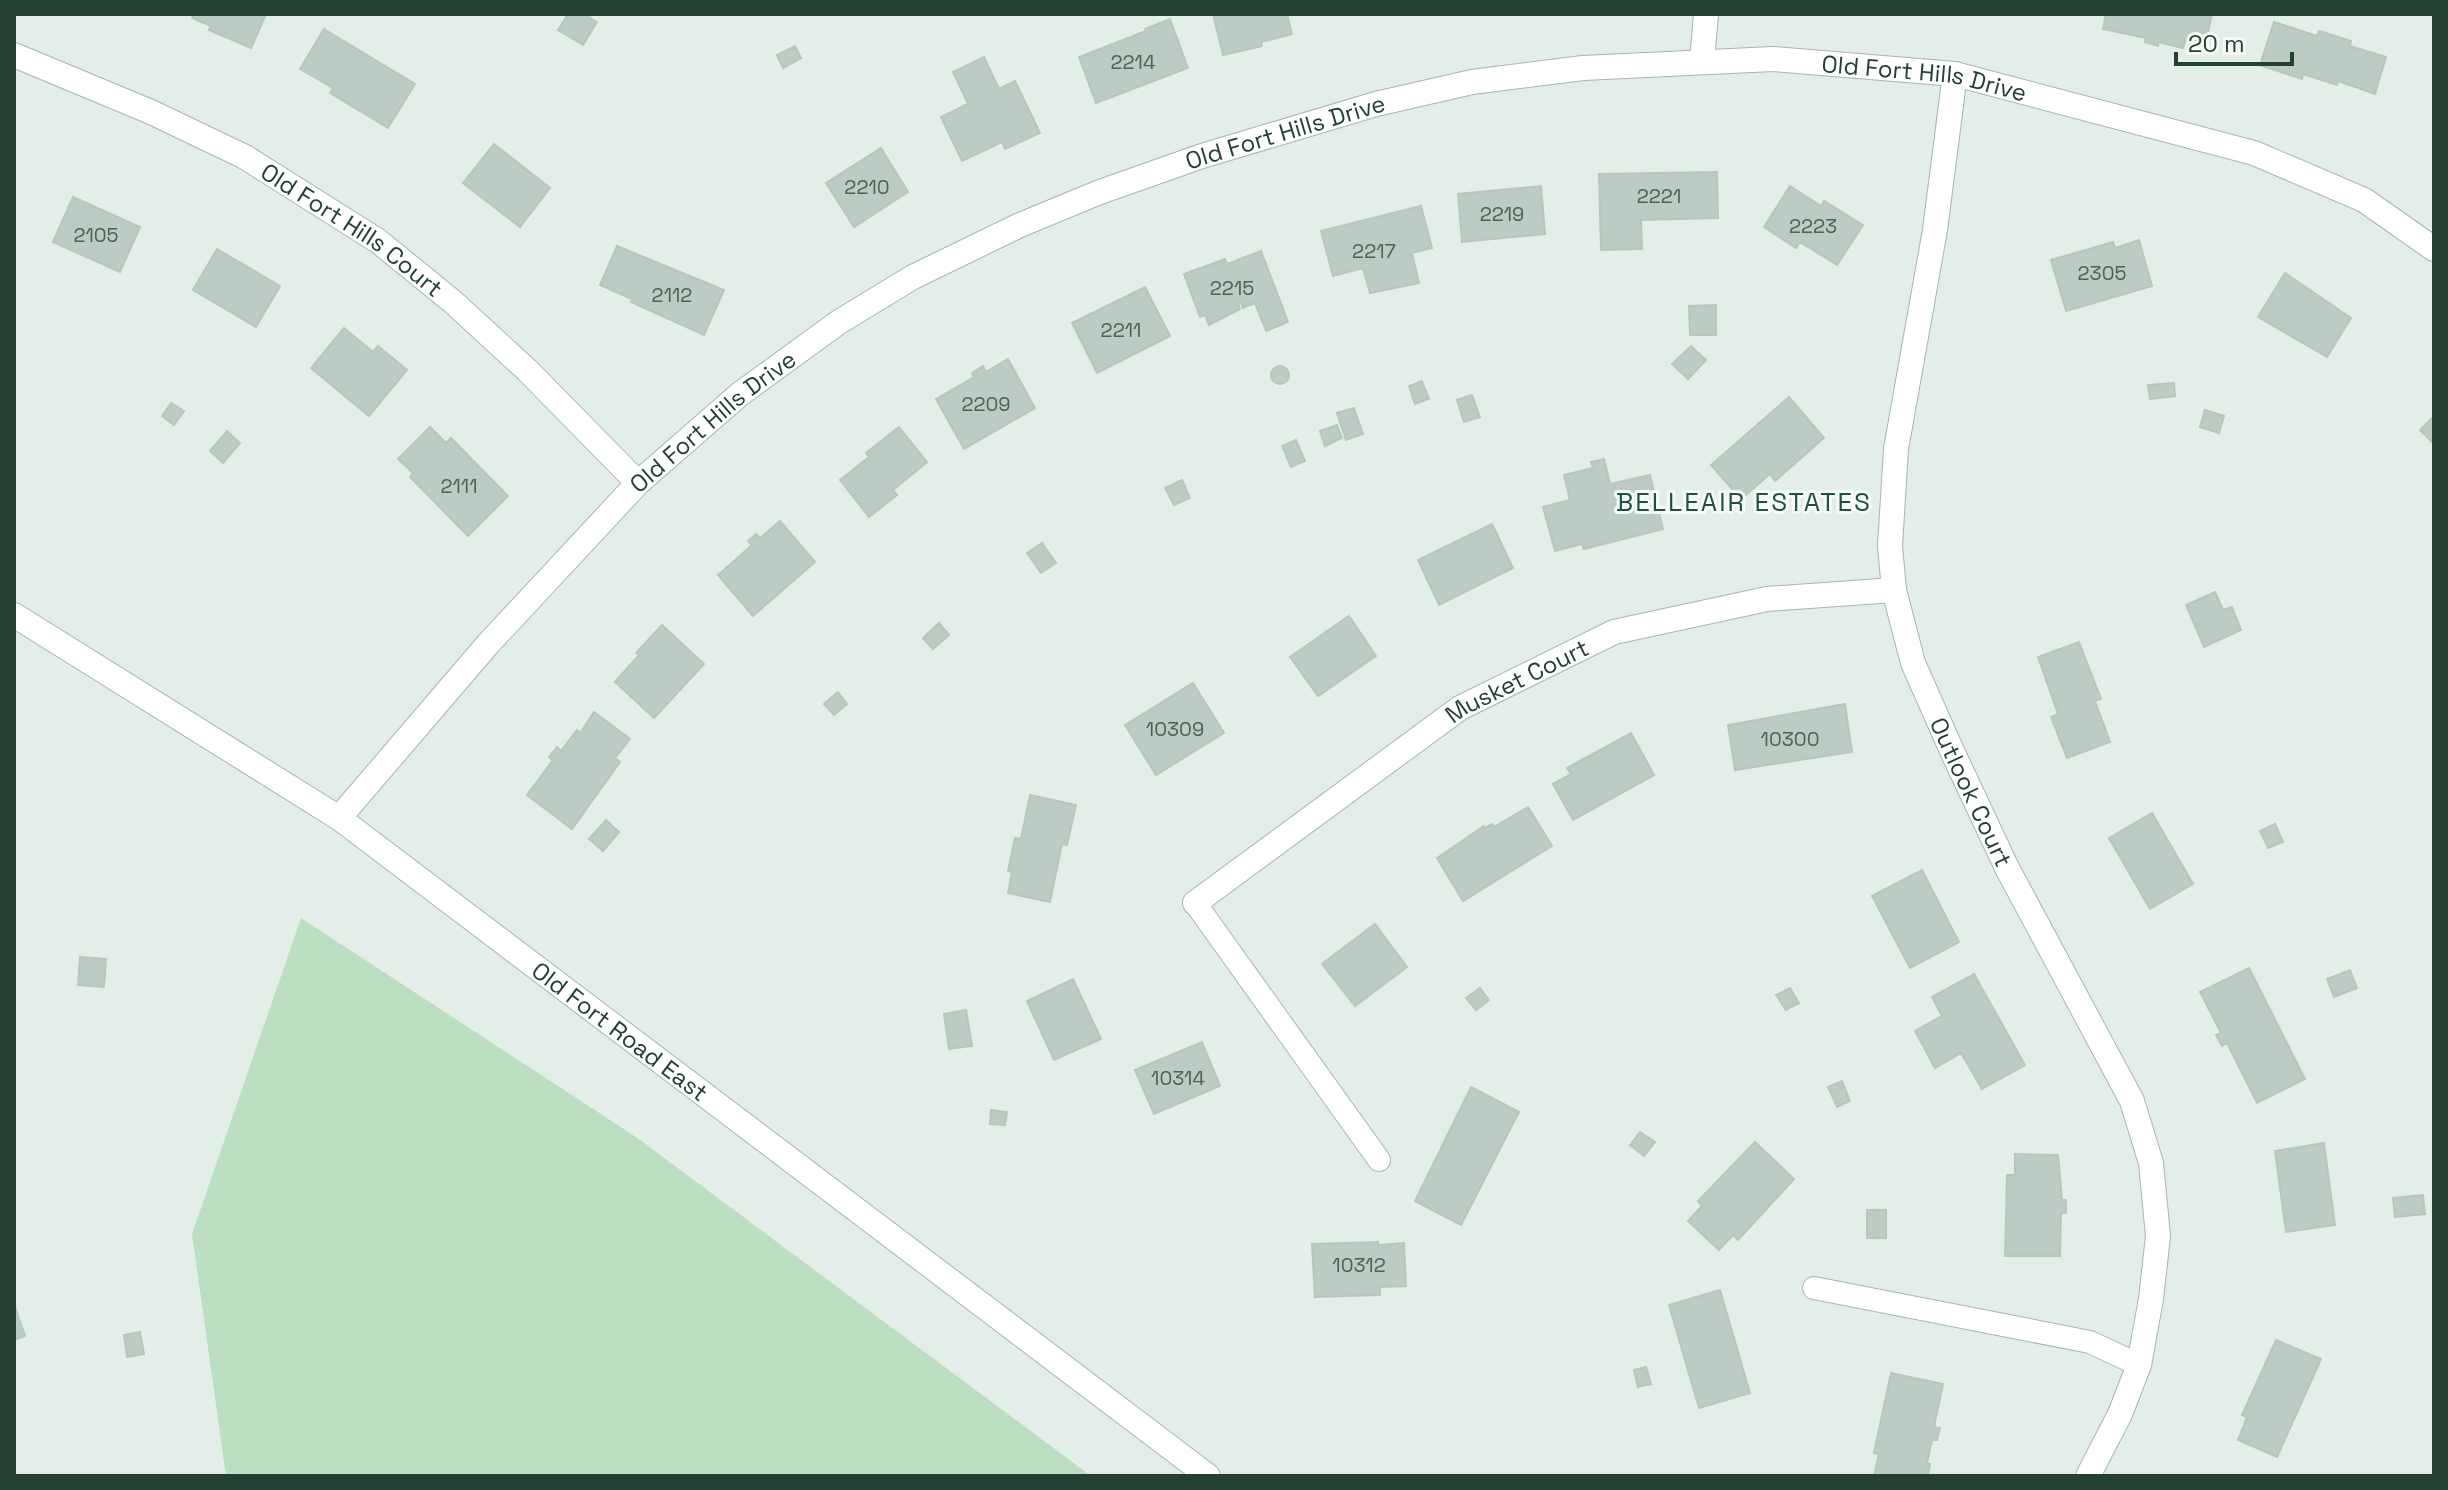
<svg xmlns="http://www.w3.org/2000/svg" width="2448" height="1490" viewBox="0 0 2448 1490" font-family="'Space Grotesk',sans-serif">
	<rect width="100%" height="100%" fill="#e4eee8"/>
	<path fill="#bddfc1" d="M301 918 636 1137 1091 1476H226L192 1234Z"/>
	<path fill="#bccbc3" stroke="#b6c7be" stroke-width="2" d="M194 14H266L251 48 209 30 211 26 192 18Z
		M568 14H584L597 22 583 45 558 30Z
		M1213 14H1287L1292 34 1261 42 1262 46 1223 55Z
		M2106 14H2212L2205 46 2185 41 2183 48 2158 42V46L2145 42 2146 38 2103 29Z
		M1170 19 1188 68 1096 103 1079 57 1146 31 1145 29Z
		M2274 22 2317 36 2319 31 2351 41 2350 46 2386 57 2375 94 2338 81 2337 85 2303 74 2302 79 2260 65Z
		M324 29 415 84 388 128 330 93 333 88 300 69Z
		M795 46 801 58 783 68 777 55Z
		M984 57 999 89 1015 81 1040 133 1005 149 1002 142 962 161 941 117 968 104 953 72Z
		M494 144 550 188 520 227 463 183Z
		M881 148 908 192 854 227 826 183Z
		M1717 172 1718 218 1641 220 1642 249 1601 250 1599 174Z
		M1541 186 1545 234 1462 242 1458 194Z
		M1790 186 1821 206 1824 201 1863 225 1837 265 1800 242 1796 248 1764 227Z
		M73 197 140 227 120 272 53 242Z
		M1421 206 1432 248 1412 253 1419 283 1370 293 1363 268 1333 276 1321 231Z
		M2139 240 2152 286 2066 311 2051 260 2113 242 2115 248Z
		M617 246 724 290 704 335 631 302 632 299 600 285Z
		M217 249 280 286 256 327 193 290Z
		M1261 251 1288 322 1266 331 1255 303 1243 308 1241 301 1238 303 1240 309 1209 325 1205 315 1200 317 1184 274 1225 259 1227 264Z
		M2285 273 2351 318 2327 357 2258 317Z
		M1145 287 1170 336 1097 373 1072 323Z
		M1716 305V335H1690L1689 306Z
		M344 328 373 352 378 346 407 370 369 416 311 368Z
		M1691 346 1706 360 1688 379 1672 364Z
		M1008 359 1035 408 964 449 936 399 974 377 972 373 983 366 986 372Z
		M1271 375a9 9 0 1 1 18 0a9 9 0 1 1-18 0Z
		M1422 381 1429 399 1415 404 1409 386Z
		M2174 383 2175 396 2150 399 2148 385Z
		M1472 395 1480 417 1464 422 1457 400Z
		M1789 397 1824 438 1775 481 1770 474 1741 499 1711 465Z
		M171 403 184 411 174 425 162 416Z
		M1354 408 1363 434 1346 440 1337 413Z
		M2205 410 2224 416 2219 433 2200 427Z
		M2434 416V444L2420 430Z
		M1337 425 1342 438 1325 446 1320 431Z
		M430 427 446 443 451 438 508 496 468 536 410 477 413 473 398 459Z
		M899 427 927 462 893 490 897 495 869 517 840 480 869 457 866 453Z
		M227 431 240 443 223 463 210 451Z
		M1296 440 1305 461 1291 467 1282 446Z
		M1604 459 1610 484 1650 475 1663 529 1584 549 1582 544 1555 551 1543 507 1570 500 1564 475 1593 468 1591 462Z
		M1182 480 1190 498 1174 505 1165 488Z
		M780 521 815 562 753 616 718 575 752 545 748 541 756 534 760 538Z
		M1492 524 1513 568 1439 605 1418 560Z
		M1042 543 1056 563 1041 573 1027 553Z
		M2215 592 2223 610 2232 607 2241 630 2204 647 2186 605Z
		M1349 616 1376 656 1318 696 1290 657Z
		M939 623 949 635 933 649 923 638Z
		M662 625 704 664 654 718 615 682 639 655 636 653Z
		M2079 642 2101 699 2095 701 2110 742 2067 758 2051 717 2058 714 2038 657Z
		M1193 683 1224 733 1156 775 1125 725Z
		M838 692 847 704 834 715 824 704Z
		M1845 704 1852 752 1735 770 1728 725Z
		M594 712 630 739 615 758 620 762 572 829 527 795 553 760 549 757 557 747 561 751 577 730 580 733Z
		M1631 733 1654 775 1573 820 1553 784 1571 774 1567 768Z
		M1030 795 1076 805 1067 845 1062 844 1050 902 1008 893 1012 872 1008 871 1015 838 1021 839Z
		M1528 807 1552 846 1463 901 1437 858 1484 826 1485 828 1492 824 1494 827Z
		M2152 813 2193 884 2150 909 2109 838Z
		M606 820 619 832 603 851 589 839Z
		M2275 824 2283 842 2268 848 2260 831Z
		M1922 870 1959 942 1910 968 1872 896Z
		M1375 924 1407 967 1355 1006 1322 964Z
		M80 957 106 959 104 987 78 985Z
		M2249 968 2305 1079 2257 1103 2227 1043 2222 1046 2216 1035 2221 1033 2200 992Z
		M2350 970 2357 988 2334 997 2327 979Z
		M1974 974 2025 1065 1982 1089 1961 1053 1935 1068 1915 1031 1942 1016 1932 997Z
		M1073 979 1101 1039 1054 1060 1027 1001Z
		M1480 988 1489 1000 1476 1010 1466 998Z
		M1790 988 1799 1003 1786 1010 1776 995Z
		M966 1010 972 1046 949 1049 944 1014Z
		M1202 1042 1220 1086 1154 1114 1135 1070Z
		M1842 1081 1850 1101 1837 1107 1828 1087Z
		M1471 1087 1519 1112 1461 1225 1415 1201Z
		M991 1110 1007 1112 1005 1125 990 1124Z
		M1640 1132 1655 1142 1644 1156 1630 1145Z
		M1755 1142 1794 1179 1738 1240 1733 1235 1719 1250 1688 1221 1702 1206 1698 1201Z
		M2324 1143 2335 1225 2286 1232 2275 1151Z
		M2015 1154 2058 1155 2062 1200H2066V1213H2061L2060 1256H2005L2007 1175H2015Z
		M2423 1195 2425 1214 2395 1217 2393 1198Z
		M1867 1210H1886V1238H1867Z
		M1378 1242V1245L1404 1243 1406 1286 1380 1287V1295L1315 1297 1312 1244Z
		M1720 1290 1750 1393 1699 1408 1669 1305Z
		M14 1304 25 1336 14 1340Z
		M140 1332 144 1354 127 1357 124 1335Z
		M2276 1340 2321 1359 2277 1457 2238 1440 2247 1417 2242 1415Z
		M1646 1367 1651 1384 1638 1387 1634 1370Z
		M1891 1373 1943 1384 1934 1427 1940 1428 1937 1440H1932L1927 1463 1930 1464 1928 1476H1874L1879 1454 1874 1453Z"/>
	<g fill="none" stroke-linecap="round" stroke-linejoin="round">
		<defs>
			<path id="lane" d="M1195 903 1379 1160
				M1814 1288 2090 1342 2139 1365"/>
			<g id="street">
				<path id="s1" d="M14 55 151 112 245 157 378 241 453 302 527 370 638 483"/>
				<path d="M1702 62 1706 14"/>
				<path id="s2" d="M1955 74 1935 230 1896 449 1890 546 1894 590 1913 663 1952 751 2007 868 2132 1101 2151 1163 2158 1236 2151 1299 2139 1365 2120 1414 2088 1476"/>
				<path id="s3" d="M14 615 339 818 1208 1476"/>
				<path id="s4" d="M339 818 488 644 638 483 740 394 839 322 913 277 1020 225 1100 192 1202 156 1376 104 1472 82 1583 68 1773 59 1955 74 2254 153 2364 200 2434 249"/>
				<path id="s5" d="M1195 903 1460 708 1614 632 1767 599 1894 590"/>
			</g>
		</defs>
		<use href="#lane" stroke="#a6b6ae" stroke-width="24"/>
		<use href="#street" stroke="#a6b6ae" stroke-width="26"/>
		<use href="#lane" stroke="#fff" stroke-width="22"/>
		<use href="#street" stroke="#fff" stroke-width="24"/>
	</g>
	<g text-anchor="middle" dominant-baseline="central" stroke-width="6" stroke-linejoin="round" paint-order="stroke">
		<g font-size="20" fill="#496357">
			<text x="1133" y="62">2214</text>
			<text x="867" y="187">2210</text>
			<text x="1659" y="196">2221</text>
			<text x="1502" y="214">2219</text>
			<text x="1813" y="226">2223</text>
			<text x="96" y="235">2105</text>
			<text x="1374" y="251">2217</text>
			<text x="2102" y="273">2305</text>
			<text x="1232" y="288">2215</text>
			<text x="672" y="295">2112</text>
			<text x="1121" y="330">2211</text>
			<text x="986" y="404">2209</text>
			<text x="459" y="486">2111</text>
			<text x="1175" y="729">10309</text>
			<text x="1790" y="739">10300</text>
			<text x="1178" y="1078">10314</text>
			<text x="1359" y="1265">10312</text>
		</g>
		<g font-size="24" fill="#234033" stroke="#f5faf7">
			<text stroke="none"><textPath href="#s4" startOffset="1842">Old Fort Hills Drive</textPath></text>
			<text stroke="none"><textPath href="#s4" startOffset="1194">Old Fort Hills Drive</textPath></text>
			<text stroke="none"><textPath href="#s1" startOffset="382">Old Fort Hills Court</textPath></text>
			<text stroke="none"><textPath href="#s4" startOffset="546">Old Fort Hills Drive</textPath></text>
			<text stroke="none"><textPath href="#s5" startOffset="392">Musket Court</textPath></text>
			<text stroke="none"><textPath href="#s2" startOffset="738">Outlook Court</textPath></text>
			<text stroke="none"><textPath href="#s3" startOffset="736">Old Fort Road East</textPath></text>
		</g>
		<g font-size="26" letter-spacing="2" fill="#1f523e" stroke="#f5faf7">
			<text x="1744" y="502">BELLEAIR ESTATES</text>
		</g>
	</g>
	<rect width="2448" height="1490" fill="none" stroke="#234033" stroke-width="32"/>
	<path d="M2176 52v12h116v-12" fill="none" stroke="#234033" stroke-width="4"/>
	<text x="2188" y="52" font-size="24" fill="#234033" stroke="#f5faf7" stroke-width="6" paint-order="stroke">20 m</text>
</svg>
